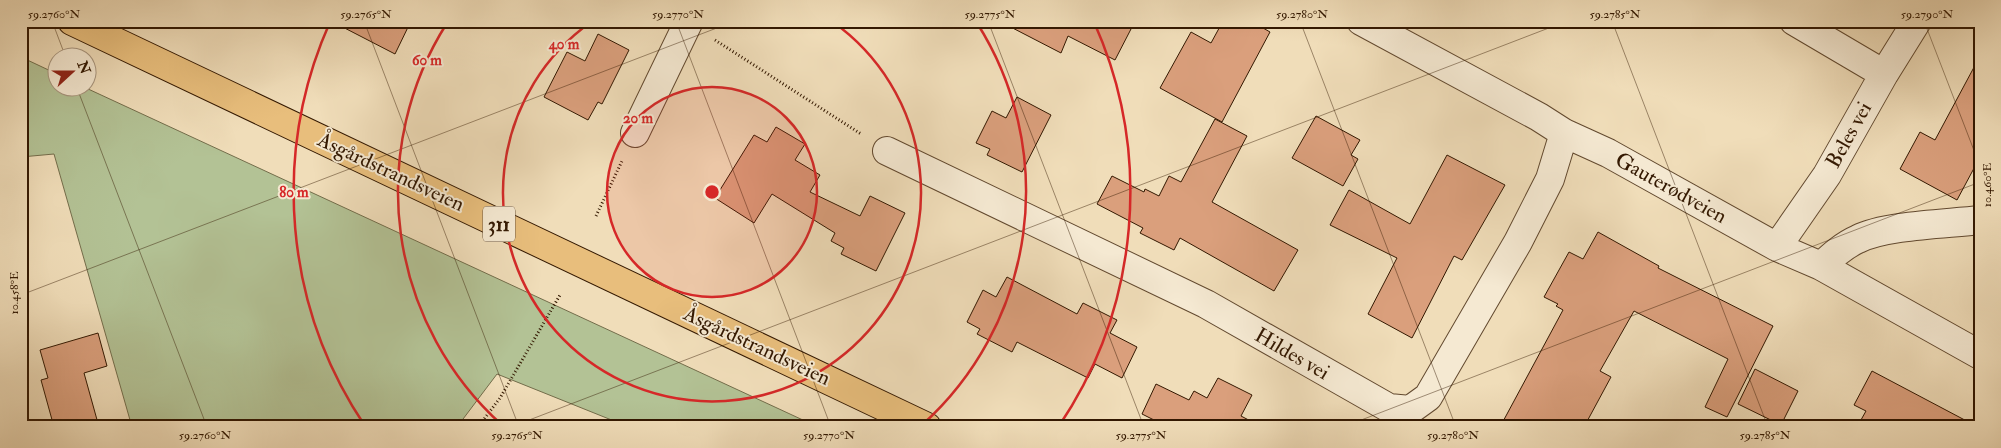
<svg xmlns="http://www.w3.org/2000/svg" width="2001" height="448" viewBox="0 0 2001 448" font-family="'IM FELL Double Pica',serif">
	<rect width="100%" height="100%" fill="#f0ddb9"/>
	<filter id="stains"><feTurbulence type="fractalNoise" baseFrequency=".004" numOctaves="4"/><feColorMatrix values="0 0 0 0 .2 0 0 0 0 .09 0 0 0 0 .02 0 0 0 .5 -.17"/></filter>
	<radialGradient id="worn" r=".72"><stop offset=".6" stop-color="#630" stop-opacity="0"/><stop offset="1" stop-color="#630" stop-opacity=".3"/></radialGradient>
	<path fill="#b3c295" stroke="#736d4b" d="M21 57 57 74 58 88H86L818 427H629L497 374 457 427H132L54 154 21 157Z"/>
	<path fill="#da9f7c" stroke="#331801" d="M331 21H411L395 54Z
		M999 21H1115L1131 29 1115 60 1068 36 1061 53Z
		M1223 21H1251L1270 32 1222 122 1160 88 1191 32 1211 43Z
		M598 34 629 50 602 104 598 102 588 120 544 97 567 52 585 61Z
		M1980 56V157L1957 200 1900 169 1920 132 1935 140Z
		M1017 97 1051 115 1022 172 987 155 990 149 976 143 992 111 1006 118Z
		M1316 116 1360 140 1351 155 1358 159 1343 186 1292 158Z
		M1215 119 1247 136 1212 202 1298 250 1274 291 1180 238 1174 250 1140 233 1143 228 1097 204 1112 176 1144 192 1145 189 1159 196 1169 176 1181 182Z
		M776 127 805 144 795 160 820 175 810 192 860 216 870 196 905 213 876 271 841 254 844 248 831 241 835 233 772 194 754 223 715 198 754 135 767 142Z
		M1447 155 1505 185 1462 260 1454 256 1412 338 1368 314 1397 258 1330 225 1349 190 1410 224Z
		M1598 232 1659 266 1658 268 1773 326 1727 417 1705 407 1728 359 1634 311 1600 371 1611 377 1584 427H1500L1563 310 1556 306 1558 304 1544 297 1569 252 1583 259Z
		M1007 277 1077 314 1083 303 1117 320 1110 333 1137 347 1122 378 1095 364 1088 378 1017 342 1012 352 977 334 980 329 967 322 983 290 996 297Z
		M98 333 107 366 84 373 99 427H54L41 380 48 378 40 350Z
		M1755 369 1798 391 1781 425 1738 404Z
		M1872 371 1978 427H1857L1866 411 1854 405Z
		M1218 378 1252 395 1241 416 1262 427H1168L1142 414 1156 384 1189 400 1194 391 1207 398Z"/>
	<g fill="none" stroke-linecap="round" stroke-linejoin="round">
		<defs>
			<path id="street" d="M1361 21 1539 117 1564 133 1608 153 1777 247 1821 266 1980 355
				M1794 21 1884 74
				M635 133 689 21
				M887 151 1206 304 1389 408 1410 410 1428 397 1518 242 1550 179 1564 133
				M1777 247 1827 175 1884 74 1917 21
				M1821 266C1832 256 1844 245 1858 239 1886 225 1947 224 1980 220"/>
			<path id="primary" d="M72 21 927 427"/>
		</defs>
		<use href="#street" stroke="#62492f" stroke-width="30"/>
		<use href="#primary" stroke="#331801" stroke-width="30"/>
		<path stroke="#331801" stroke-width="3" stroke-dasharray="1 2.5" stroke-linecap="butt" d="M715 40 861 134
			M596 216 622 161
			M478 427 500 398 560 295"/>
		<use href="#street" stroke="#f5e9d2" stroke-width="28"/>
		<use href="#primary" stroke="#e8be7c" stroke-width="28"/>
	</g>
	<path fill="none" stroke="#331801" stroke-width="1" stroke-opacity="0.45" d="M52 21 66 58M364 21 519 427M676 21 831 427M988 21 1144 427M1300 21 1456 427M1612 21 1768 427M1924 21 1980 166M77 88 207 427M21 295 735 21M511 427 1567 21M1343 427 1980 182"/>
	<circle cx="712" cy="192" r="105" fill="#d62828" fill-opacity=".12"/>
	<g fill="none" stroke="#d62828" stroke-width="2.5">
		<circle cx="712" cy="192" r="105"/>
		<path d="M833 22A209 209 0 1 1 591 22"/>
		<path d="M502 425A314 314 0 0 1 447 23M977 23A314 314 0 0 1 922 425"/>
		<path d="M365 426A418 418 0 0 1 330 22M1094 22A418 418 0 0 1 1059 426"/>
	</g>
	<g text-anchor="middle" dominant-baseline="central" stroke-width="4" stroke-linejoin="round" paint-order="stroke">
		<rect fill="#f5e9d2" stroke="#6d5740" stroke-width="1" x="483" y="206.5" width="32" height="35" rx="4"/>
		<g font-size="20" font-weight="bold" fill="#331801">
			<text x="499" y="224">311</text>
		</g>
		<g font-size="21" fill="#331801" stroke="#f5e9d2">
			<text transform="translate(1849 135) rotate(-61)">Beles vei</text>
			<text transform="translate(391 172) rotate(25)">Åsgårdstrandsveien</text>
			<text transform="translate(1671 188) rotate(29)">Gauterødveien</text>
			<text transform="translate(757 346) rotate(25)">Åsgårdstrandsveien</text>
			<text transform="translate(1292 354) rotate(30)">Hildes vei</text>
		</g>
	</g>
	<circle cx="712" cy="192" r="8" fill="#d62828" stroke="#f5e9d2" stroke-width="2.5"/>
	<g font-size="15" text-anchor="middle" font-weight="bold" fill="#d62828" stroke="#f5e9d2" stroke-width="4" stroke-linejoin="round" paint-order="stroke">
		<text x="564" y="49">40 m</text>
		<text x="427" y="65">60 m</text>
		<text x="638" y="123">20 m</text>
		<text x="294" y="197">80 m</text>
	</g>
	<rect width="2001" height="448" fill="none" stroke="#f0ddb9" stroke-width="55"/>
	<g transform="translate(72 72) rotate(69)"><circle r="24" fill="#f5e9d2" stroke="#a7957e"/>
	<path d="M0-4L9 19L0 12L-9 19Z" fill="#8f2418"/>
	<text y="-8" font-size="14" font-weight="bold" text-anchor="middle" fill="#331801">N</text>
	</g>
	<rect x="28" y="28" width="1946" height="392" fill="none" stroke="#331801" stroke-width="2"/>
	<g font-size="12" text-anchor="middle" fill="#331801">
		<text x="54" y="18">59.2760°N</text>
		<text x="366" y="18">59.2765°N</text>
		<text x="678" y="18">59.2770°N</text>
		<text x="990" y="18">59.2775°N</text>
		<text x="1302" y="18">59.2780°N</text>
		<text x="1615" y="18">59.2785°N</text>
		<text x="1927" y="18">59.2790°N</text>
		<text transform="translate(1987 185) rotate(-90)" y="4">10.460°E</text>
		<text transform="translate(14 293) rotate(-90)" y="4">10.458°E</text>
		<text x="205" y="439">59.2760°N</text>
		<text x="517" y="439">59.2765°N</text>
		<text x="829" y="439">59.2770°N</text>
		<text x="1141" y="439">59.2775°N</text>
		<text x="1453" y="439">59.2780°N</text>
		<text x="1765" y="439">59.2785°N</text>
	</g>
	<rect width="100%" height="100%" filter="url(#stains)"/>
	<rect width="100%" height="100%" fill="url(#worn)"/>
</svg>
